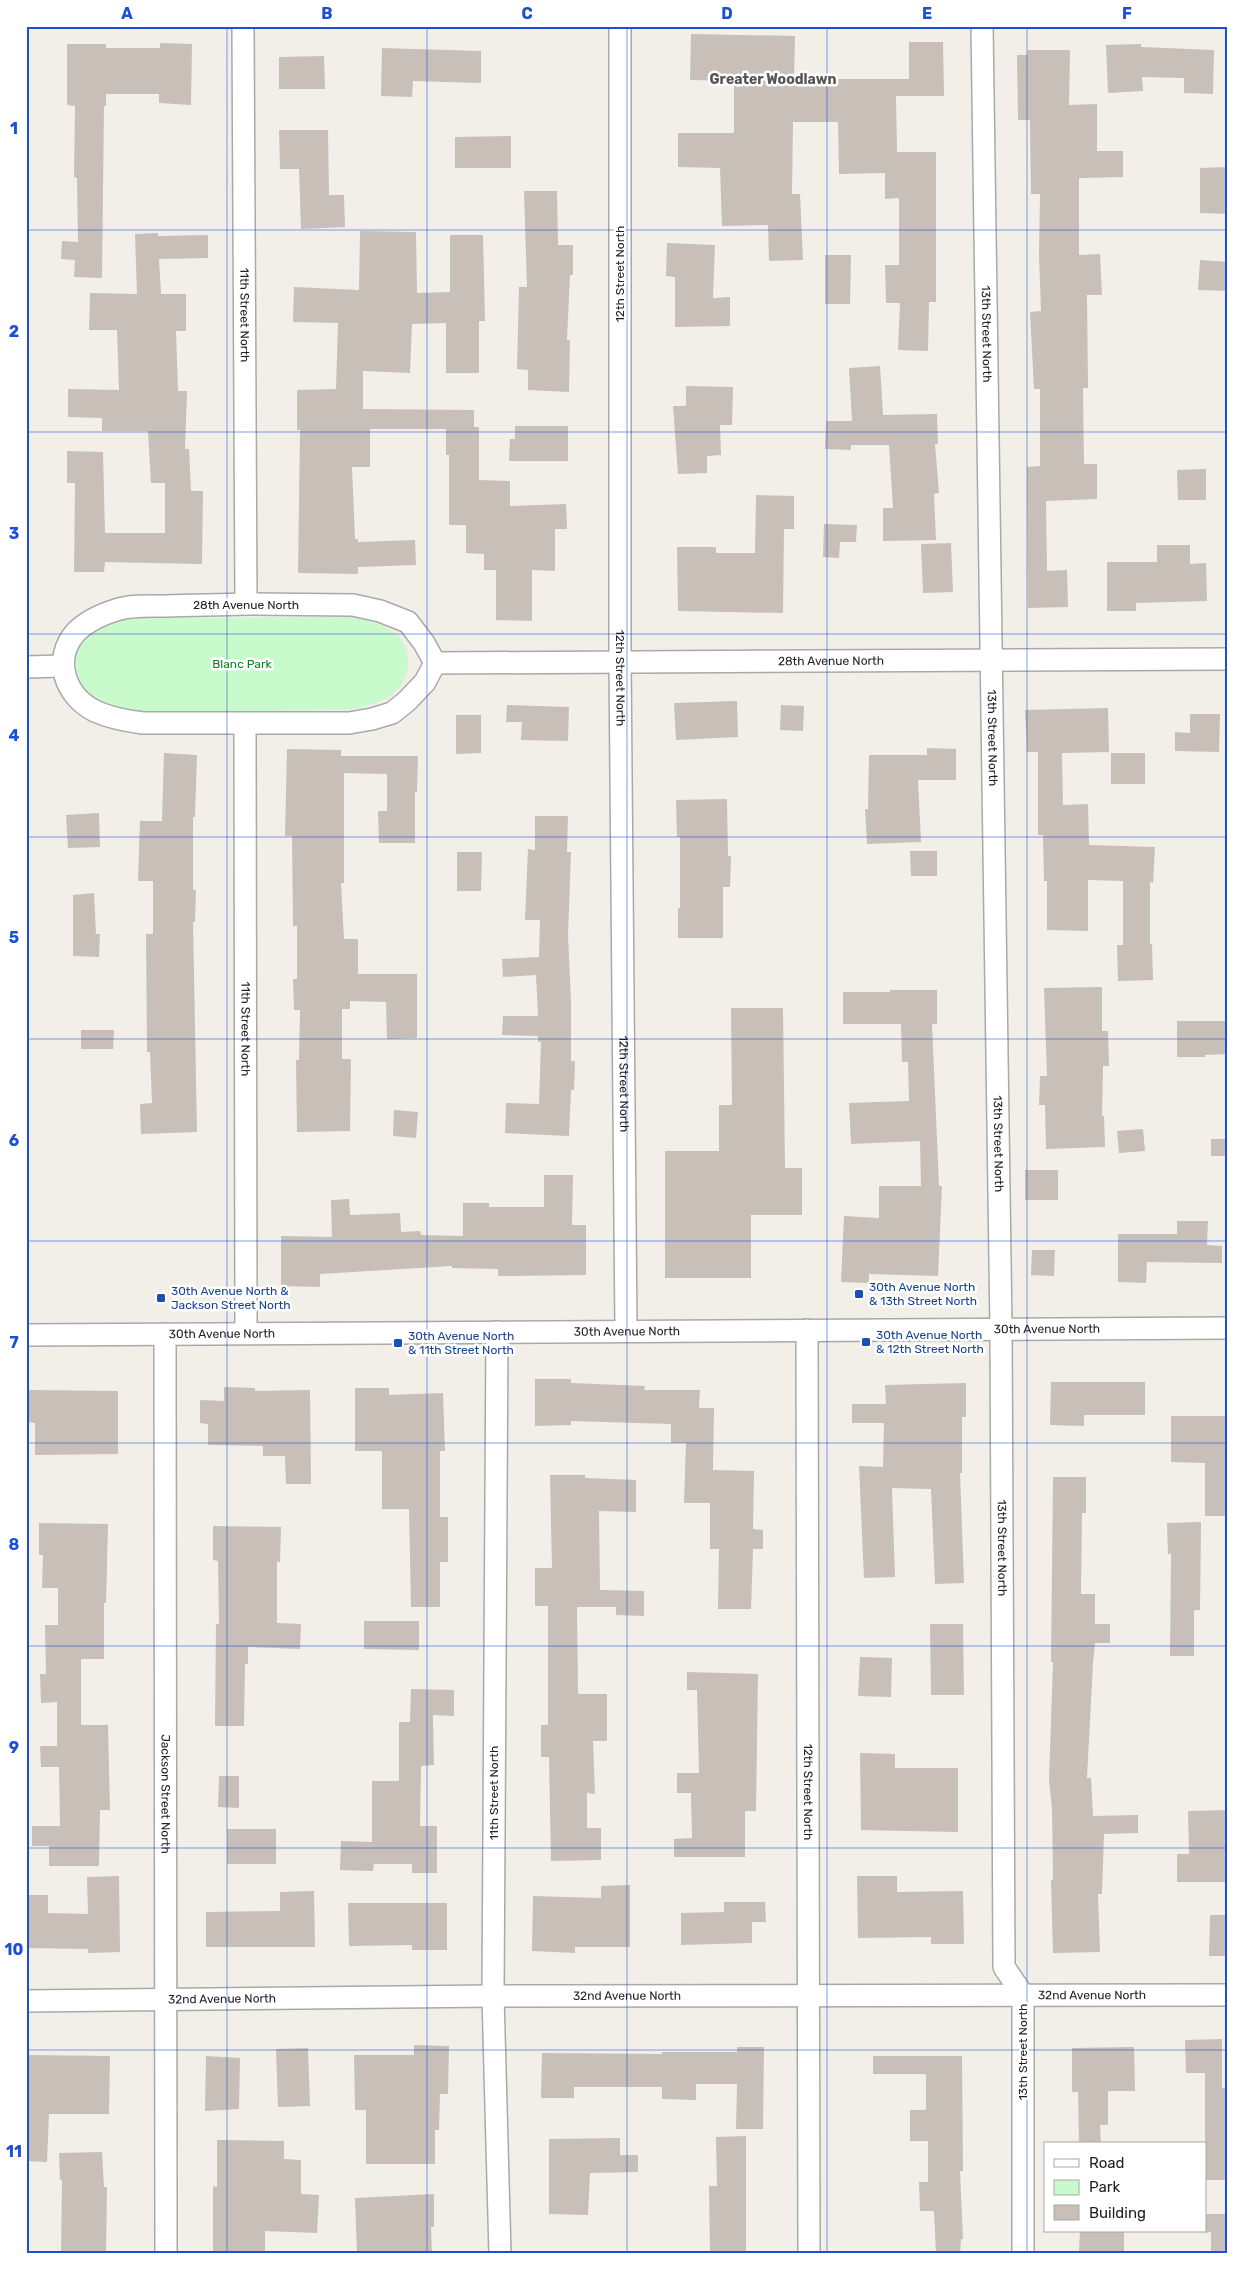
<svg xmlns="http://www.w3.org/2000/svg" width="1254" height="2280" viewBox="0 0 1254 2280" font-family="Rubik,sans-serif">
	<rect width="100%" height="100%" fill="#f2efe9"/>
	<path fill="#c8facc" d="M349 617C363 620 378 622 390 630 417 647 413 684 385 699 372 706 359 708 345 710L139 712C110 706 76 697 76 661 76 649 85 639 95 633 107 625 121 621 135 618Z"/>
	<path fill="#c7bfb8" d="M691 34 795 36 794 79H909V42H943L944 96H896L897 152H936V302H929L928 351 898 350 900 303H886L885 265H899V198L885 199V173L839 174 838 122H793L792 194H800L803 260 769 261 768 225 722 226 720 168 678 167V133H734V81L690 80Z
		M160 43 192 44 191 105 159 103V94H106V106H104L102 278 74 277 75 260 61 259 62 241 78 242 77 178 74 177 75 106 67 105V44H106V48H160Z
		M1141 44V47L1214 50 1213 94 1184 93V78L1142 77 1143 91 1108 93 1106 45Z
		M382 48 481 51V83L413 81 412 97 381 96Z
		M1028 50H1070L1069 105 1097 104V151H1123V177L1079 178V255L1100 254 1102 295H1087L1088 388H1083L1084 464H1097V499L1046 501 1047 571 1067 570 1068 607 1028 608 1027 467 1040 466V389H1034L1030 312 1041 311 1039 256 1040 194H1031L1030 120H1018L1017 55H1027Z
		M324 56 325 89H279V57Z
		M279 130H328L329 195H344L345 227 301 229 299 169H280Z
		M511 136V168H455V137Z
		M1228 167V214L1200 213V168Z
		M524 191H557L558 245H573V275H570L567 340H570L569 392 528 390V370L517 369 519 287H527Z
		M360 231 416 232 417 293 450 292V235H483L485 321H479V373H446V323L412 324 410 373 363 371V409L474 410V427H479V480L510 481V506L566 504 567 529H555V571L532 570V621L496 620V570H484V554L466 553V525H449V455H446V429H370V467H352L355 539H358V542L415 540 416 565 358 567V574L298 573 300 430H297V390L336 389 338 323 293 322 294 287 359 290Z
		M158 233V236L208 235V258L159 259 161 294H186V331H176L178 391H187L185 449H189L191 491H203L202 564 105 562 104 572H74L75 483H67V451L103 452 105 533H165V483H151L148 431H102V418L68 417V389L119 390 117 330H89L90 293 137 294 135 234Z
		M667 243 715 245 713 298 730 297V326L675 327V277L666 276Z
		M825 255H851L850 304H825Z
		M1200 260 1228 262V291L1198 290Z
		M880 366 883 415 937 414 938 444H935L939 493 934 494 936 540 883 541V508H893L889 445H851V450L825 449 826 421H852L849 368Z
		M686 386 733 387 732 425H720L721 455 707 456V473L678 474 673 406H686Z
		M515 426H568V461H509L510 439H515Z
		M1206 469V500H1178L1177 470Z
		M756 495 794 496V529H784L783 613 678 611 677 547H716V553H755Z
		M824 524 857 525 856 542H840L839 558 823 557Z
		M951 543 953 592 923 593 921 544Z
		M1157 545H1190V564L1206 563 1207 601 1136 603V611H1107V562H1157Z
		M737 701 738 737 676 740 674 703Z
		M507 705 569 707 568 741 521 740 522 722H506Z
		M781 705 804 706 803 731 780 730Z
		M1108 708 1109 752 1062 753 1063 805 1088 804 1089 845 1155 847 1153 883 1150 882V944H1152L1153 980 1118 981 1117 945H1123V881L1088 880V931L1047 930V881H1044L1043 835H1038V752H1027L1025 710Z
		M1190 714H1220L1219 752 1175 751V732L1190 733Z
		M456 715H481V753L456 754Z
		M927 748 956 749V780H918L921 842 867 844 865 809H868L869 755H927Z
		M287 749 341 750V756H418L417 792H415V843H379L378 811H387V774L344 773V883H341L344 939H358V974H417V1038L387 1039 386 1002 350 1001V1009H342V1059H351L350 1131 297 1132 296 1060H299L300 1010H294L293 979H297V926H293L292 836H285Z
		M164 753 197 755 195 817H193V890H196L195 922H193L197 1132 141 1134 140 1104 152 1103 150 1052H147L146 934H153V881H138L140 821H162Z
		M1111 753H1145V784H1111Z
		M727 799 728 856H731L730 887H723V938H678V908H680V837H677L676 800Z
		M99 813 100 847 68 848 66 815Z
		M535 816H568L567 852H571L568 935 571 1001V1061H575L574 1090H571L569 1136 505 1133 506 1103 539 1104 541 1042H538V1036L502 1035 503 1016H538L536 975 503 977 502 959 539 957 540 920H525L528 849 535 850Z
		M910 851H937V876H911Z
		M457 852H482L481 891H457Z
		M94 893 96 934H100L99 957 73 956V895Z
		M1102 987V1031H1108L1109 1066H1103L1102 1116H1104L1105 1147 1046 1149 1045 1105H1039L1040 1076H1047L1044 988Z
		M890 990H937V1024H932L939 1186H942L938 1276 869 1274V1283L841 1282 844 1216 879 1218V1186H921L920 1141 851 1144 849 1103 909 1101 908 1062H902L901 1024H843V992H890Z
		M731 1008H783L785 1168H802V1215H751V1278H665V1151H719V1105H732Z
		M1177 1021H1228V1054L1205 1055V1057H1177Z
		M81 1030H114L113 1049H81Z
		M394 1110 418 1112 416 1138 393 1136Z
		M1143 1129 1145 1151 1119 1153 1117 1131Z
		M1211 1139H1228V1156H1211Z
		M1025 1170H1058V1200H1025Z
		M544 1175H573L572 1225H586V1275L498 1276V1269L452 1268V1266L320 1274V1287L281 1286V1236L332 1237 331 1200 349 1199 350 1215 400 1213 401 1232 420 1231 421 1235 463 1236V1203H489V1207H544Z
		M1177 1221H1208L1207 1245 1222 1246V1263L1147 1262 1146 1283 1118 1282V1234H1177Z
		M1032 1250H1055L1054 1276 1031 1275Z
		M535 1379H571V1383L645 1386 644 1390H700L699 1408H714L713 1470 754 1471 753 1529 763 1530V1549H753L751 1609H718L719 1549H710V1503H684L686 1443H671V1424L571 1421V1425L535 1426Z
		M1051 1382H1145V1415H1084V1426L1050 1425Z
		M966 1383V1417H962V1473H960L964 1583 935 1584 931 1489 892 1488 895 1577 864 1578 859 1466 883 1467 884 1423H852V1404H886L885 1385Z
		M224 1387 255 1388V1391L310 1390 311 1484H286L285 1456H263V1446L208 1445V1424L200 1423V1400L224 1401Z
		M355 1388H389V1395L443 1393 445 1451H440V1517H448V1562H440V1607H411L409 1509H382V1451H355Z
		M26 1390 118 1391V1454L35 1455V1423L26 1422Z
		M1171 1416H1228V1516H1205V1463L1171 1462Z
		M550 1475H585V1478L636 1480V1512L599 1511 600 1590 644 1591V1616L616 1615V1607H577L578 1694H607V1741H593L595 1794 587 1793V1828H601V1860L551 1861 549 1757H541V1725H548V1606H535V1568H552Z
		M1053 1477H1086V1513H1082L1081 1594H1095V1624H1110V1643H1095L1093 1663 1087 1778H1091L1093 1816 1138 1815V1833L1104 1834 1102 1894H1098L1100 1952 1053 1953 1051 1880H1053L1052 1809 1049 1780 1053 1662H1051Z
		M1201 1522 1200 1610H1194V1656H1170L1171 1554H1168L1167 1523Z
		M39 1523 108 1524 106 1603H104V1659H81V1725H108L110 1810H100L99 1866H49V1846H32V1826H60L59 1767H41L40 1746H57V1702L41 1703 40 1674H46L45 1625H58V1588H42L43 1555H39Z
		M213 1526 281 1527 280 1562H277V1623L301 1624 300 1649 248 1647V1664H245L244 1726H215L216 1624H219L218 1561 213 1560Z
		M364 1621H419V1650L364 1649Z
		M930 1624H963L964 1695H931Z
		M860 1657 892 1658 891 1697 858 1696Z
		M687 1672 758 1674 756 1811H745V1857H674V1839L692 1838 691 1793H677V1773H699L697 1690H687Z
		M411 1689 454 1690V1716L433 1715 434 1765 421 1766 420 1826H437V1873H412V1864H374L373 1871 340 1870 341 1841 372 1842V1781H399V1722H410Z
		M860 1753 895 1754V1768H958V1832L861 1830Z
		M219 1776H239V1808L218 1807Z
		M1228 1810V1882H1177V1854H1189L1188 1811Z
		M227 1829H276V1864H227Z
		M119 1876 120 1952 88 1953V1949L26 1948V1895H48V1913L88 1914 87 1877Z
		M857 1876H897V1892L963 1891 964 1944H931V1937L858 1938Z
		M630 1885V1947H575V1953L532 1951 533 1896 601 1898V1886Z
		M314 1891 315 1947H206V1912L280 1911V1892Z
		M724 1902H765L766 1922H752V1943L681 1945V1913L724 1912Z
		M348 1903H447V1950H412V1945L349 1946Z
		M1210 1915H1228V1956H1209Z
		M1222 2039V2088H1227L1225 2144H1228V2180H1205V2073H1186L1185 2040Z
		M414 2045 449 2046 448 2094H440L439 2130H435V2164H366V2110H355L354 2055H414Z
		M737 2047H764L763 2129H736L737 2084H696V2100L662 2099V2087H574V2098H541L542 2053 662 2054V2052H737Z
		M1134 2047 1135 2091H1108V2125H1100L1101 2144H1079L1078 2092H1072V2048Z
		M308 2048 310 2106 278 2107 276 2049Z
		M26 2055 110 2056 109 2114H49L47 2162 26 2161Z
		M206 2056 240 2058 239 2109 205 2111Z
		M873 2056H962L963 2171H960L963 2239H961L960 2254H936L934 2211H920L919 2182H928V2141H910V2110H926V2074H873Z
		M746 2136V2254H710L709 2186H717L716 2137Z
		M620 2138V2155H638V2172L590 2173 588 2215 549 2214V2139Z
		M217 2140 284 2141V2159L301 2160V2194L319 2195 317 2233 265 2231V2254H213V2186L217 2187Z
		M102 2152 104 2187H107L106 2254H61L62 2180H60L59 2153Z
		M434 2194V2227H431L432 2254H357L355 2198Z
		M1205 2214H1228V2254H1211V2232L1205 2233Z
		M1080 2231H1124V2251H1079Z"/>
	<g fill="none" stroke-linecap="round" stroke-linejoin="round">
		<defs>
			<g id="minor">
				<path id="s1" d="M243 26 246 604"/>
				<path id="s2" d="M620 26V662L626 1331"/>
				<path id="s3" d="M982 26 1001 1329 1004 1967 1023 1995V2254"/>
				<path d="M246 604 353 605 380 611 408 622 424 643 435 663 425 682 407 701 392 713 372 719 349 723H143C127 721 110 718 95 711 65 696 52 659 76 632 86 622 103 614 116 610 131 605 150 606 166 606 192 605 219 605 246 604Z"/>
				<path id="s4" d="M435 663 1228 659"/>
				<path d="M26 667 62 666"/>
				<path id="s5" d="M245 724 246 1333"/>
				<path id="s6" d="M807 1330 809 2254"/>
				<path d="M497 1332 493 1996 500 2254"/>
				<path id="s7" d="M165 1334 166 2254"/>
				<path id="s8" d="M26 1335 1228 1328"/>
				<path id="s9" d="M26 2001 493 1996 1228 1995"/>
			</g>
		</defs>
		<use href="#minor" stroke="#a9a9a9" stroke-width="24"/>
		<use href="#minor" stroke="#fff" stroke-width="21"/>
	</g>
	<path fill="none" stroke="#1d4ed8" stroke-width="1" stroke-opacity="0.55" d="M227 26V2254M427 26V2254M627 26V2254M827 26V2254M1027 26V2254M26 230H1228M26 432H1228M26 634H1228M26 837H1228M26 1039H1228M26 1241H1228M26 1443H1228M26 1646H1228M26 1848H1228M26 2050H1228"/>
	<g fill="#1a4fb4" stroke="#fff" stroke-width="2">
		<rect x="854" y="1289" width="10" height="10" rx="2.5"/>
		<rect x="156" y="1293" width="10" height="10" rx="2.5"/>
		<rect x="861" y="1337" width="10" height="10" rx="2.5"/>
		<rect x="393" y="1338" width="10" height="10" rx="2.5"/>
	</g>
	<g text-anchor="middle" dominant-baseline="central" stroke-width="5" stroke-linejoin="round" paint-order="stroke">
		<g font-size="12" fill="#222" stroke="#fff">
			<text transform="translate(620 274) rotate(-90)">12th Street North</text>
			<text stroke="none"><textPath href="#s1" startOffset="289">11th Street North</textPath></text>
			<text stroke="none"><textPath href="#s3" startOffset="308">13th Street North</textPath></text>
			<text x="246" y="605">28th Avenue North</text>
			<text stroke="none"><textPath href="#s4" startOffset="396">28th Avenue North</textPath></text>
			<text stroke="none"><textPath href="#s2" startOffset="652">12th Street North</textPath></text>
			<text stroke="none"><textPath href="#s3" startOffset="712">13th Street North</textPath></text>
			<text stroke="none"><textPath href="#s5" startOffset="305">11th Street North</textPath></text>
			<text stroke="none"><textPath href="#s2" startOffset="1058">12th Street North</textPath></text>
			<text stroke="none"><textPath href="#s3" startOffset="1118">13th Street North</textPath></text>
			<text stroke="none"><textPath href="#s8" startOffset="1021">30th Avenue North</textPath></text>
			<text stroke="none"><textPath href="#s8" startOffset="601">30th Avenue North</textPath></text>
			<text stroke="none"><textPath href="#s8" startOffset="196">30th Avenue North</textPath></text>
			<text stroke="none"><textPath href="#s3" startOffset="1522">13th Street North</textPath></text>
			<text stroke="none"><textPath href="#s6" startOffset="462">12th Street North</textPath></text>
			<text transform="translate(494 1793) rotate(-90)">11th Street North</text>
			<text stroke="none"><textPath href="#s7" startOffset="460">Jackson Street North</textPath></text>
			<text stroke="none"><textPath href="#s9" startOffset="1066">32nd Avenue North</textPath></text>
			<text stroke="none"><textPath href="#s9" startOffset="601">32nd Avenue North</textPath></text>
			<text stroke="none"><textPath href="#s9" startOffset="196">32nd Avenue North</textPath></text>
			<text transform="translate(1023 2052) rotate(-90)">13th Street North</text>
		</g>
		<g font-size="12" fill="#0c8416" stroke="#fff">
			<text x="242" y="664">Blanc Park</text>
		</g>
		<g font-size="12" fill="#164399" stroke="#fff" text-anchor="start">
			<text x="869" y="1287">30th Avenue North<tspan x="869" dy="14">&amp; 13th Street North</tspan></text>
			<text x="171" y="1291">30th Avenue North &amp;<tspan x="171" dy="14">Jackson Street North</tspan></text>
			<text x="876" y="1335">30th Avenue North<tspan x="876" dy="14">&amp; 12th Street North</tspan></text>
			<text x="408" y="1336">30th Avenue North<tspan x="408" dy="14">&amp; 11th Street North</tspan></text>
		</g>
		<g font-size="14" font-weight="bold" fill="#555" stroke="#fff">
			<text x="773" y="79">Greater Woodlawn</text>
		</g>
	</g>
	<rect width="1254" height="2280" fill="none" stroke="#ffffff" stroke-width="55"/>
	<rect x="1044" y="2142" width="162" height="90" fill="#ffffff" stroke="#a7a7a7"/>
	<rect x="1054" y="2159" width="25" height="8" fill="#ffffff" stroke="#a7a7a7"/>
	<text x="1089" y="2168" font-size="15" fill="#222222">Road</text>
	<rect x="1054" y="2180" width="25" height="15" fill="#c8facc" stroke="#a7a7a7"/>
	<text x="1089" y="2192" font-size="15" fill="#222222">Park</text>
	<rect x="1054" y="2205" width="25" height="15" fill="#c7bfb8" stroke="#a7a7a7"/>
	<text x="1089" y="2218" font-size="15" fill="#222222">Building</text>
	<rect x="28" y="28" width="1198" height="2224" fill="none" stroke="#1d4ed8" stroke-width="2"/>
	<g font-size="16" text-anchor="middle" font-weight="bold" fill="#1d4ed8">
		<text x="127" y="19">A</text>
		<text x="327" y="19">B</text>
		<text x="527" y="19">C</text>
		<text x="727" y="19">D</text>
		<text x="927" y="19">E</text>
		<text x="1127" y="19">F</text>
		<text x="14" y="134">1</text>
		<text x="14" y="337">2</text>
		<text x="14" y="539">3</text>
		<text x="14" y="741">4</text>
		<text x="14" y="943">5</text>
		<text x="14" y="1146">6</text>
		<text x="14" y="1348">7</text>
		<text x="14" y="1550">8</text>
		<text x="14" y="1753">9</text>
		<text x="14" y="1955">10</text>
		<text x="14" y="2157">11</text>
	</g>
</svg>
